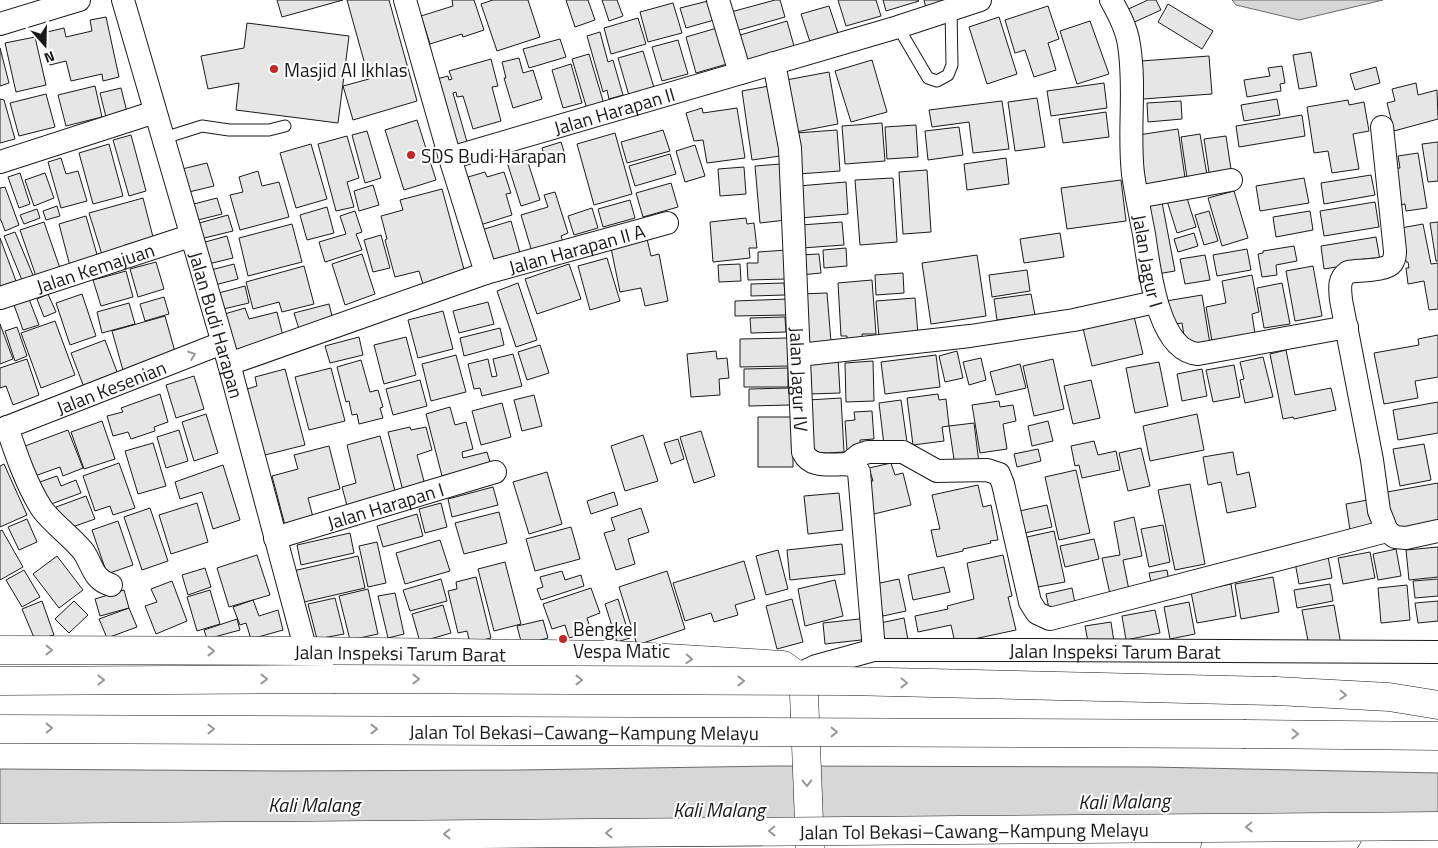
<svg xmlns="http://www.w3.org/2000/svg" width="1438" height="848" viewBox="0 0 1438 848" font-family="'Titillium Web',sans-serif">
	<rect width="100%" height="100%" fill="#fff"/>
	<path fill="#d7d7d7" stroke="#6a6a6a" d="M1232 0H1383L1299 20 1236 5Z
		M774 766 1151 767 1438 773V816L0 829V769L283 771 520 770Z"/>
	<path fill="#e6e6e6" stroke="#1a1a1a" d="M277 0H343L282 17Z
		M347 0H389L417 101 353 120 343 86 369 79Z
		M452 0H474L484 30 463 37 462 34 430 44 421 16 453 6Z
		M493 0H528L540 37 497 51 481 4Z
		M566 0H588L595 20 575 27Z
		M602 0H617L623 16 609 21Z
		M775 0H780L785 17 736 31 731 12Z
		M838 0H876L881 16 846 26Z
		M883 0H918L919 1 886 11Z
		M924 0H952L926 8Z
		M1148 0H1156L1161 10 1130 24 1124 11Z
		M708 1 714 20 686 28 680 8Z
		M673 3 682 33 648 42 640 12Z
		M1168 4 1213 31 1202 49 1158 22Z
		M829 6 839 36 811 45 801 14Z
		M1048 6 1059 39 1048 43 1056 70 1034 77 1025 50 1015 53 1005 20Z
		M106 17 119 77 103 81 102 74 71 81 66 61 50 65 43 33 64 28 66 37 92 31 90 20Z
		M999 17 1017 74 987 84 969 27Z
		M638 18 646 44 611 54 604 28Z
		M787 21 794 46 745 62 737 36Z
		M1090 21 1109 74 1077 84 1060 31Z
		M247 23 349 36 338 123 236 110 239 83 208 89 201 56 244 48Z
		M717 28 727 64 696 73 686 37Z
		M600 32 608 62 613 60 623 95 609 99 607 90 603 92 587 36Z
		M35 37 46 85 16 92 5 43Z
		M560 39 566 57 529 68 523 49Z
		M678 40 688 74 662 81 652 47Z
		M0 48 9 83 0 86Z
		M643 51 655 91 630 99 618 58Z
		M1311 52 1317 86 1299 89 1293 55Z
		M589 54 604 104 587 109 572 59Z
		M1209 56 1212 94 1143 99 1141 61Z
		M519 58 523 73 533 70 542 99 513 108 504 78H506L502 62Z
		M491 59 498 86 492 87 501 121 473 129 463 96 457 97 456 92 453 93 469 149 453 153 433 80 448 76 449 80 452 79 449 71Z
		M872 60 887 112 851 122 835 71Z
		M571 64 582 103 563 108 552 70Z
		M1282 66 1285 83 1280 84 1281 91 1247 97 1244 80 1270 76 1268 68Z
		M1376 67 1380 83 1355 90 1350 74Z
		M829 72 838 124 796 132 786 80Z
		M1104 83 1107 108 1051 116 1047 91Z
		M1416 83 1418 95 1437 90 1438 119 1394 131 1387 103 1395 101 1392 89Z
		M95 86 102 117 66 126 58 95Z
		M769 86 780 156 752 160 742 91Z
		M121 88 127 112 106 117 100 93Z
		M46 94 55 127 19 136 10 103Z
		M1037 98 1045 147 1015 151 1008 102Z
		M0 99 4 100 15 139 0 143Z
		M1277 99 1280 115 1244 121 1241 105Z
		M1348 100 1349 105 1364 102 1369 131 1353 134 1359 169 1332 173 1328 151 1314 153 1307 107Z
		M1002 101 1009 149 973 153 969 122 932 127 929 110Z
		M1181 101 1182 119 1148 122 1147 103Z
		M702 108 703 113 737 108 745 158 707 163 703 140 694 141 686 113Z
		M1106 112 1109 137 1063 143 1059 119Z
		M1302 115 1305 136 1239 147 1236 126Z
		M417 120 436 180 404 190 385 130Z
		M882 123 885 161 845 164 842 126Z
		M916 125 918 157 887 159 885 127Z
		M959 127 963 155 928 160 925 131Z
		M1178 129 1186 185 1147 191 1138 135Z
		M663 130 670 151 627 163 621 142Z
		M837 130 840 171 798 174 796 133Z
		M367 131 381 178 365 183 352 135Z
		M615 133 632 194 594 205 577 144Z
		M1200 134 1207 175 1187 178 1181 137Z
		M131 135 146 191 129 196 113 140Z
		M347 136 359 178 347 182 354 207 336 211 318 144Z
		M1226 136 1232 176 1210 179 1204 139Z
		M561 142 565 155 546 161 542 148Z
		M1438 142V181L1428 182 1422 144Z
		M109 144 123 196 93 204 79 153Z
		M311 144 327 199 296 208 280 153Z
		M695 145 705 176 685 182 676 151Z
		M525 153 540 200 521 206 506 159Z
		M1418 153 1427 208 1406 211 1405 204 1394 206 1389 169 1400 168 1398 156Z
		M670 154 676 174 635 186 629 166Z
		M61 158 66 174 78 171 87 201 61 208 48 162Z
		M1006 158 1009 184 967 190 964 164Z
		M207 163 214 186 189 192 182 169Z
		M781 164 786 220 760 223 755 166Z
		M744 167 746 194 720 196 718 169Z
		M927 170 931 232 903 234 899 172Z
		M258 171 262 186 279 182 289 217 240 230 230 195 243 192 239 177Z
		M485 172 487 177 504 172 511 193 506 194 512 215 477 226 474 197 468 177Z
		M20 173 30 204 19 208 8 177Z
		M45 173 54 198 34 206 25 180Z
		M1371 175 1375 195 1324 204 1321 183Z
		M893 178 897 242 860 245 855 180Z
		M1304 178 1309 203 1260 211 1256 186Z
		M1121 180 1126 221 1067 229 1061 188Z
		M846 182 848 214 800 218 798 186Z
		M671 183 678 207 643 217 636 193Z
		M373 185 379 205 359 211 354 191Z
		M5 187 19 225 5 231 1 220H0V188Z
		M442 189 465 273 423 284 419 271 395 277 385 240 387 239 381 216 403 210 400 200Z
		M1234 191 1248 238 1222 246 1208 198Z
		M555 192 568 233 561 236 563 242 532 252 521 215 548 207 544 195Z
		M1186 195 1196 227 1177 233 1167 201Z
		M143 198 153 237 125 245 127 251 103 258 89 213Z
		M217 198 222 214 190 222 186 206Z
		M630 200 635 218 603 227 598 209Z
		M1162 202 1175 271 1157 274 1145 205Z
		M1375 202 1379 227 1324 236 1320 211Z
		M57 206 60 216 46 220 43 211Z
		M327 207 334 233 307 240 300 215Z
		M592 208 598 228 574 235 568 216Z
		M37 209 40 218 24 224 20 215Z
		M355 211 362 232 356 234 362 250 325 262 319 242 346 234 340 216Z
		M1209 211 1218 241 1204 245 1195 215Z
		M1310 211 1313 230 1276 237 1273 217Z
		M228 215 233 231 196 240 192 225Z
		M86 216 98 258 70 266 59 224Z
		M746 218 747 224 754 223 757 248H749L750 258 713 262 710 222Z
		M511 221 520 253 488 263 478 231Z
		M44 222 62 274 38 282 20 230Z
		M842 222 844 245 802 248 801 225Z
		M1438 222V261H1436L1430 223Z
		M292 224 302 262 248 276 239 238Z
		M1423 224 1431 264 1438 263V309L1429 310 1424 281 1408 284 1406 268H1409L1408 262H1406L1401 228Z
		M15 232 35 280 24 285 4 236Z
		M1060 233 1064 257 1024 263 1020 239Z
		M1194 233 1198 246 1178 252 1174 239Z
		M381 235 390 268 373 272 364 240Z
		M227 236 233 258 204 265 198 244Z
		M1376 237 1380 260 1324 269 1321 246Z
		M0 238 16 281 0 286Z
		M647 239 651 256 659 254 668 301 645 306 641 288 620 292 610 243Z
		M1294 246 1297 261 1276 265 1277 275 1262 277 1258 254 1263 253V251Z
		M846 248 847 266 824 268 823 250Z
		M1247 249 1251 270 1217 276 1213 255Z
		M787 250V279L748 280 747 263H758V252Z
		M362 254 375 294 345 305 332 264Z
		M819 254 821 273 801 275 800 255Z
		M977 255 986 316 931 324 922 263Z
		M1205 255 1210 280 1185 284 1180 259Z
		M607 258 620 301 590 310 578 266Z
		M156 262 164 289 138 297 130 269Z
		M234 264 238 279 211 286 207 271Z
		M569 264 581 299 537 314 525 279Z
		M740 264 741 281 719 282 718 265Z
		M304 266 314 304 282 312 279 302 253 309 246 282Z
		M1313 266 1322 316 1295 321 1286 271Z
		M1027 270 1030 291 992 297 989 275Z
		M126 271 133 297 101 306 93 280Z
		M903 273 904 293 876 295 875 275Z
		M1252 275 1259 312 1252 314 1255 334 1212 341 1206 307 1226 303 1222 281Z
		M872 280 876 334H862L863 345 848 346 847 336H841L838 283Z
		M518 283 537 340 516 347 497 291Z
		M784 283 785 295 751 296V284Z
		M1282 283 1290 324 1264 328 1257 288Z
		M245 286 249 303 215 311 211 295Z
		M827 293 831 342 802 344 799 294Z
		M48 294 56 312 44 317 37 299Z
		M82 294 96 336 70 345 56 303Z
		M1031 294 1035 315 997 320 994 299Z
		M1202 295 1210 344 1186 348 1182 323 1170 325 1166 301Z
		M164 297 169 314 145 321 140 304Z
		M915 298 918 334 879 337 876 301Z
		M29 299 39 325 23 330 14 305Z
		M788 299V315L735 316V301Z
		M488 302 494 324 459 333 453 311Z
		M129 303 135 324 102 333 97 312Z
		M329 304 333 320 299 329 294 313Z
		M245 308 249 319 277 312 283 336 255 343 256 346 231 353 221 315Z
		M1132 308 1143 354 1092 366 1081 320Z
		M443 311 453 349 418 358 408 320Z
		M165 316 177 359 124 374 112 331Z
		M785 317 786 332 751 333 750 318Z
		M55 321 75 375 41 388 21 333Z
		M0 324 13 359 0 364Z
		M17 327 27 356 15 361 5 331Z
		M500 328 504 345 464 356 460 338Z
		M1438 335V377L1415 381 1418 398 1384 404 1374 353 1419 345 1418 339Z
		M359 337 363 355 330 363 325 346Z
		M406 337 416 375 384 384 374 345Z
		M789 338V366L740 367V339Z
		M105 340 119 377 85 390 71 353Z
		M540 345 549 373 527 380 518 352Z
		M1286 350 1295 395 1331 388 1336 410 1294 419 1293 417 1283 419 1270 354Z
		M716 351 717 359 727 358 729 378 719 379 720 395 691 397 687 354Z
		M957 351 963 378 945 382 939 356Z
		M513 354 522 386 482 396 480 388 474 389 468 364 488 359 492 377 497 376 493 359Z
		M456 355 466 392 431 401 422 364Z
		M936 355 940 387 885 394 881 362Z
		M1263 357 1273 397 1245 403 1240 380 1244 379 1240 362Z
		M838 358 840 393 809 394 808 360Z
		M981 358 986 380 969 385 963 362Z
		M27 359 39 395 13 405 6 386 0 388V368Z
		M1053 359 1064 409 1034 416 1023 366Z
		M361 360 370 392 378 390 383 407 380 408 383 418 359 424 357 414 352 415 349 401 346 402 337 367Z
		M873 361 874 401 846 402 845 363Z
		M1159 362 1168 406 1135 413 1126 368Z
		M1020 364 1026 388 996 395 990 372Z
		M1234 365 1240 397 1213 402 1206 370Z
		M331 368 345 421 309 430 295 377Z
		M788 368V387H744V369Z
		M285 369 305 445 261 456 244 390 257 386 255 377Z
		M1202 369 1207 396 1182 401 1177 374Z
		M194 376 204 409 176 418 166 385Z
		M420 380 427 406 393 415 386 389Z
		M1091 380 1100 418 1073 424 1064 386Z
		M790 388V405L749 406V389Z
		M160 394 168 422 154 427 155 431 131 439 128 432 113 436 107 416 123 412 121 408Z
		M938 394 939 400 946 399 949 426 942 427 944 441 913 445 907 398Z
		M534 395 542 426 522 431 514 400Z
		M841 398 844 452 810 454 808 400Z
		M901 400 907 442 884 445 879 403Z
		M999 401 1000 407 1013 405 1016 421 1003 424 1007 449 980 453 972 405Z
		M1438 402V433L1398 440 1393 410Z
		M502 403 511 437 481 445 472 411Z
		M450 407 455 425 466 422 473 449 462 452 463 458 487 452 492 469 461 471 442 476 426 414Z
		M872 411 874 439 860 440 861 450 847 451 845 421 855 420 854 412Z
		M206 414 218 453 194 461 182 422Z
		M1197 414 1204 450 1150 461 1143 426Z
		M758 417H793V467H758Z
		M102 421 115 459 84 469 71 432Z
		M1048 421 1053 441 1032 446 1028 426Z
		M974 423 979 463 955 466 949 426Z
		M410 427 411 430 426 427 432 450 417 455 425 485 403 491 388 432Z
		M68 430 83 468 63 476 60 467 29 478 17 449Z
		M179 430 188 461 166 468 157 437Z
		M701 431 715 476 694 483 680 437Z
		M643 435 658 481 625 491 611 446Z
		M380 436 397 498 349 513 342 487 356 483 347 445Z
		M678 439 684 459 671 464 664 443Z
		M1094 441 1098 455 1116 451 1120 470 1082 478 1079 465 1075 466 1071 446Z
		M153 443 166 486 138 494 125 451Z
		M1424 444 1431 480 1400 486 1393 449Z
		M329 446 340 489 308 498 314 521 286 529 272 476 298 469 294 455Z
		M1141 448 1150 486 1128 491 1119 453Z
		M1038 449 1041 461 1017 467 1014 454Z
		M1233 452 1237 475 1249 472 1256 507 1227 513 1221 482 1208 485 1203 457Z
		M119 463 135 508 113 515 110 506 95 511 83 476Z
		M891 463 895 475 903 473 911 505 874 514 866 482 873 481 869 468Z
		M4 464 27 515 0 527V466Z
		M223 465 240 520 213 529 202 492 180 499 175 482Z
		M1076 470 1090 533 1059 540 1045 477Z
		M547 472 562 524 529 534 513 482Z
		M57 476 61 486 76 480 81 493 43 507 34 484Z
		M1438 483V522L1393 530 1387 492Z
		M1190 484 1205 564 1175 570 1158 490Z
		M978 485 983 507 991 505 998 540 990 541 991 543 963 549V551L937 557 931 530 940 529 932 495Z
		M493 487 498 505 452 517 448 499Z
		M614 492 618 505 591 514 587 501Z
		M839 493 843 530 808 534 804 496Z
		M86 496 95 519 64 530 56 507Z
		M1373 499 1377 525 1350 530 1346 504Z
		M197 503 208 542 171 554 159 515Z
		M441 503 447 527 425 533 419 509Z
		M1047 505 1052 527 1020 534 1015 512Z
		M150 508 168 561 142 570 124 517Z
		M641 508 649 532 628 539 635 564 616 570 604 533 615 530 611 518Z
		M499 512 507 543 464 554 455 523Z
		M417 514 423 536 383 547 377 526Z
		M1134 517 1142 556 1123 560 1129 590 1110 594 1102 558 1120 555 1114 522Z
		M27 519 37 542 19 550 8 527Z
		M118 521 133 565 107 574 92 530Z
		M1163 525 1170 562 1149 567 1141 529Z
		M571 527 580 559 535 571 526 539Z
		M2 530 23 567 0 580V531Z
		M1054 531 1065 582 1038 587 1027 537Z
		M350 533 354 553 301 565 297 545Z
		M1094 539 1099 559 1065 567 1060 546Z
		M440 540 450 571 405 584 396 553Z
		M377 542 386 583 368 587 359 546Z
		M842 544 845 574 790 580 787 550Z
		M1438 547V577L1409 580 1406 550Z
		M1396 549 1401 576 1378 580 1373 554Z
		M778 550 788 589 766 595 756 556Z
		M1327 551 1332 578 1299 584 1294 557Z
		M1370 552 1375 578 1343 584 1338 558Z
		M257 555 270 595 229 607 217 568Z
		M1003 555 1012 596 1008 597 1016 630 955 643 951 625 918 632 915 616 948 609 947 606 974 599 967 563Z
		M57 556 83 590 59 608 33 574Z
		M358 556 365 588 300 603 293 571Z
		M744 561 755 599 735 605 738 615 714 622 711 613 685 621 673 583Z
		M505 562 521 624 494 631 478 569Z
		M944 567 950 592 913 600 908 575Z
		M205 568 211 587 188 595 182 575Z
		M24 570 40 597 22 607 6 580Z
		M1167 570 1170 588 1153 592 1149 573Z
		M562 571 565 580 581 575 584 586 541 600 537 589 543 587 540 577Z
		M667 571 685 629 637 645 619 587Z
		M476 577 491 638 470 643 467 631 458 633 448 591 457 589 456 582Z
		M1273 577 1279 612 1241 619 1235 584Z
		M441 579 447 601 410 611 403 590Z
		M899 579 906 611 883 616 875 584Z
		M1438 579V596L1415 598 1413 581Z
		M835 580 843 616 805 626 798 589Z
		M172 581 187 621 156 634 145 606 157 602 151 589Z
		M1231 584 1236 616 1197 623 1191 592Z
		M1330 584 1333 601 1297 608 1294 590Z
		M1407 585 1410 620 1381 623 1378 588Z
		M591 588 600 613 587 618 591 631 569 638 565 625 552 629 543 604Z
		M1072 588 1075 603 1049 609 1046 594Z
		M368 589 378 634 350 640 339 596Z
		M124 590 129 608 100 616 95 599Z
		M210 590 220 624 197 631 187 597Z
		M395 593 404 634 388 638 378 596Z
		M335 598 344 634 317 639 308 604Z
		M618 599 630 638 617 642 605 604Z
		M792 599 803 642 777 649 766 606Z
		M253 600 259 616 278 610 283 630 251 639 246 623 240 625 233 607Z
		M42 601 54 635 35 640 22 609Z
		M74 601 88 615 69 633 55 619Z
		M1438 601V621L1418 623 1415 603Z
		M1189 602 1195 634 1170 639 1164 607Z
		M443 605 451 633 420 642 412 614Z
		M1334 605 1341 645 1310 651 1302 610Z
		M129 608 137 627 107 638 99 619Z
		M1155 610 1160 633 1126 640 1122 616Z
		M868 618 870 639 825 644 823 623Z
		M904 618 908 640 884 645 880 623Z
		M237 619 240 630 207 639 204 630Z
		M543 620 548 638 522 645 517 626Z
		M1111 622 1114 642 1089 647 1085 626Z"/>
	<g fill="none" stroke-linecap="round" stroke-linejoin="round">
		<defs>
			<path id="lane" d="M898 27 928 78 937 81 948 75 952 65 951 9
				M164 138 202 126 229 130H269L285 126"/>
			<g id="street">
				<path id="s1" d="M123 0 229 364 306 651"/>
				<path d="M405 0 450 158"/>
				<path d="M718 0 740 73"/>
				<path id="s2" d="M1111 0C1119 14 1127 29 1129 45 1136 88 1128 132 1133 174 1136 194 1140 214 1144 234 1149 266 1157 351 1198 354L1347 327"/>
				<path d="M0 24 79 0"/>
				<path id="s3" d="M774 63 790 148 803 452C812 471 836 462 853 465L859 472 874 650"/>
				<path d="M1382 127 1395 251C1395 255 1395 259 1392 263 1386 271 1359 270 1348 272 1338 279 1340 289 1341 300L1372 460 1379 511 1387 531 1395 537 1406 538 1438 531"/>
				<path d="M0 162 155 112"/>
				<path d="M1137 197 1231 180"/>
				<path id="s4" d="M486 273 667 223"/>
				<path id="s5" d="M0 298 190 236"/>
				<path d="M799 355 970 336 1074 320 1155 302"/>
				<path id="s6" d="M229 364 486 273 450 158 898 27 980 0"/>
				<path d="M7 427C16 454 27 486 42 509 53 524 71 536 83 551 93 565 92 579 111 585"/>
				<path id="s7" d="M0 430 222 343"/>
				<path d="M848 464 859 455 868 452H903L937 471 987 470 999 474 1003 484 1030 602 1037 613 1050 619 1387 531"/>
				<path id="s8" d="M275 538 495 472"/>
				<path id="s9" d="M797 675 816 666 874 650H1038L1438 652"/>
			</g>
			<g id="primary">
				<path id="s10" d="M0 650 306 651 615 655 783 665 797 675 804 694 810 848"/>
			</g>
			<path id="highway" d="M0 681 333 679
				M1276 691 1389 697 1438 705
				M1246 734 1438 736
				M1215 848 1347 838"/>
		</defs>
		<use href="#lane" stroke="#1a1a1a" stroke-width="13"/>
		<use href="#street" stroke="#1a1a1a" stroke-width="24"/>
		<use href="#primary" stroke="#1a1a1a" stroke-width="29"/>
		<use href="#highway" stroke="#1a1a1a" stroke-width="29"/>
		<use href="#lane" stroke="#fff" stroke-width="11"/>
		<use href="#street" stroke="#fff" stroke-width="22"/>
		<use href="#primary" stroke="#fff" stroke-width="28"/>
		<use href="#highway" stroke="#fff" stroke-width="28"/>
		<defs>
			<g id="highway-bridge">
				<path d="M333 679 846 681 1276 691"/>
				<path id="s11" d="M0 729 1246 734"/>
				<path id="s12" d="M0 838 1438 826"/>
			</g>
		</defs>
		<use href="#highway-bridge" stroke="#1a1a1a" stroke-width="29" stroke-linecap="butt"/>
		<use href="#highway-bridge" stroke="#fff" stroke-width="28"/>
	</g>
	<defs><path id="oneway-chevron" d="M-2-3.5L2.5 0L-2 3.5" fill="none" stroke-width="1.6" stroke-linecap="round" stroke-linejoin="round" transform="scale(1.25)"/></defs>
	<g stroke="#989898">
		<use href="#oneway-chevron" transform="translate(192 355) rotate(-21)"/>
		<use href="#oneway-chevron" transform="translate(49 650)"/>
		<use href="#oneway-chevron" transform="translate(211 651)"/>
		<use href="#oneway-chevron" transform="translate(689 659) rotate(3)"/>
		<use href="#oneway-chevron" transform="translate(264 679)"/>
		<use href="#oneway-chevron" transform="translate(416 679)"/>
		<use href="#oneway-chevron" transform="translate(101 680)"/>
		<use href="#oneway-chevron" transform="translate(579 680)"/>
		<use href="#oneway-chevron" transform="translate(741 681)"/>
		<use href="#oneway-chevron" transform="translate(904 683) rotate(1)"/>
		<use href="#oneway-chevron" transform="translate(1343 695) rotate(3)"/>
		<use href="#oneway-chevron" transform="translate(49 728) rotate(-1)"/>
		<use href="#oneway-chevron" transform="translate(211 729)"/>
		<use href="#oneway-chevron" transform="translate(374 729)"/>
		<use href="#oneway-chevron" transform="translate(834 732)"/>
		<use href="#oneway-chevron" transform="translate(1295 734) rotate(1)"/>
		<use href="#oneway-chevron" transform="translate(807 783) rotate(89)"/>
		<use href="#oneway-chevron" transform="translate(1249 827) rotate(179)"/>
		<use href="#oneway-chevron" transform="translate(772 831) rotate(179)"/>
		<use href="#oneway-chevron" transform="translate(609 833) rotate(179)"/>
		<use href="#oneway-chevron" transform="translate(447 834) rotate(179)"/>
	</g>
	<g fill="#c62828" stroke="#fff" stroke-width="2">
		<circle cx="274" cy="69" r="5"/>
		<circle cx="411" cy="155" r="5"/>
		<circle cx="563" cy="639" r="5"/>
	</g>
	<g text-anchor="middle" dominant-baseline="central" stroke-width="4" stroke-linejoin="round" paint-order="stroke">
		<g font-size="19" fill="#1a1a1a" stroke="#fff" text-anchor="start">
			<text x="284" y="69">Masjid Al Ikhlas</text>
			<text x="421" y="155">SDS Budi Harapan</text>
			<text x="573" y="628">Bengkel<tspan x="573" dy="22">Vespa Matic</tspan></text>
		</g>
		<g font-size="19" fill="#1a1a1a" stroke="#fff">
			<text stroke="none"><textPath href="#s6" startOffset="564">Jalan Harapan II</textPath></text>
			<text stroke="none"><textPath href="#s4" startOffset="94">Jalan Harapan II A</textPath></text>
			<text stroke="none"><textPath href="#s2" startOffset="266">Jalan Jagur I</textPath></text>
			<text stroke="none"><textPath href="#s5" startOffset="100">Jalan Kemajuan</textPath></text>
			<text stroke="none"><textPath href="#s1" startOffset="338">Jalan Budi Harapan</textPath></text>
			<text stroke="none"><textPath href="#s3" startOffset="318">Jalan Jagur IV</textPath></text>
			<text stroke="none"><textPath href="#s7" startOffset="119">Jalan Kesenian</textPath></text>
			<text stroke="none"><textPath href="#s8" startOffset="115">Jalan Harapan I</textPath></text>
			<text stroke="none"><textPath href="#s9" startOffset="322">Jalan Inspeksi Tarum Barat</textPath></text>
			<text stroke="none"><textPath href="#s10" startOffset="400">Jalan Inspeksi Tarum Barat</textPath></text>
			<text stroke="none"><textPath href="#s11" startOffset="584">Jalan Tol Bekasi–Cawang–Kampung Melayu</textPath></text>
			<text stroke="none"><textPath href="#s12" startOffset="974">Jalan Tol Bekasi–Cawang–Kampung Melayu</textPath></text>
		</g>
		<g font-size="20" font-style="italic" fill="#1a1a1a" stroke="#fff">
			<text transform="translate(1124 801) rotate(-1)">Kali Malang</text>
			<text x="314" y="804">Kali Malang</text>
			<text x="719" y="809">Kali Malang</text>
		</g>
	</g>
	<g transform="translate(45 45) rotate(160)" stroke="#ffffff" stroke-width="4" paint-order="stroke">
	<path d="M0-4L9 19L0 12L-9 19Z" fill="#1a1a1a"/>
	<text y="-8" font-size="14" font-weight="bold" text-anchor="middle" fill="#1a1a1a">N</text>
	</g>
</svg>
